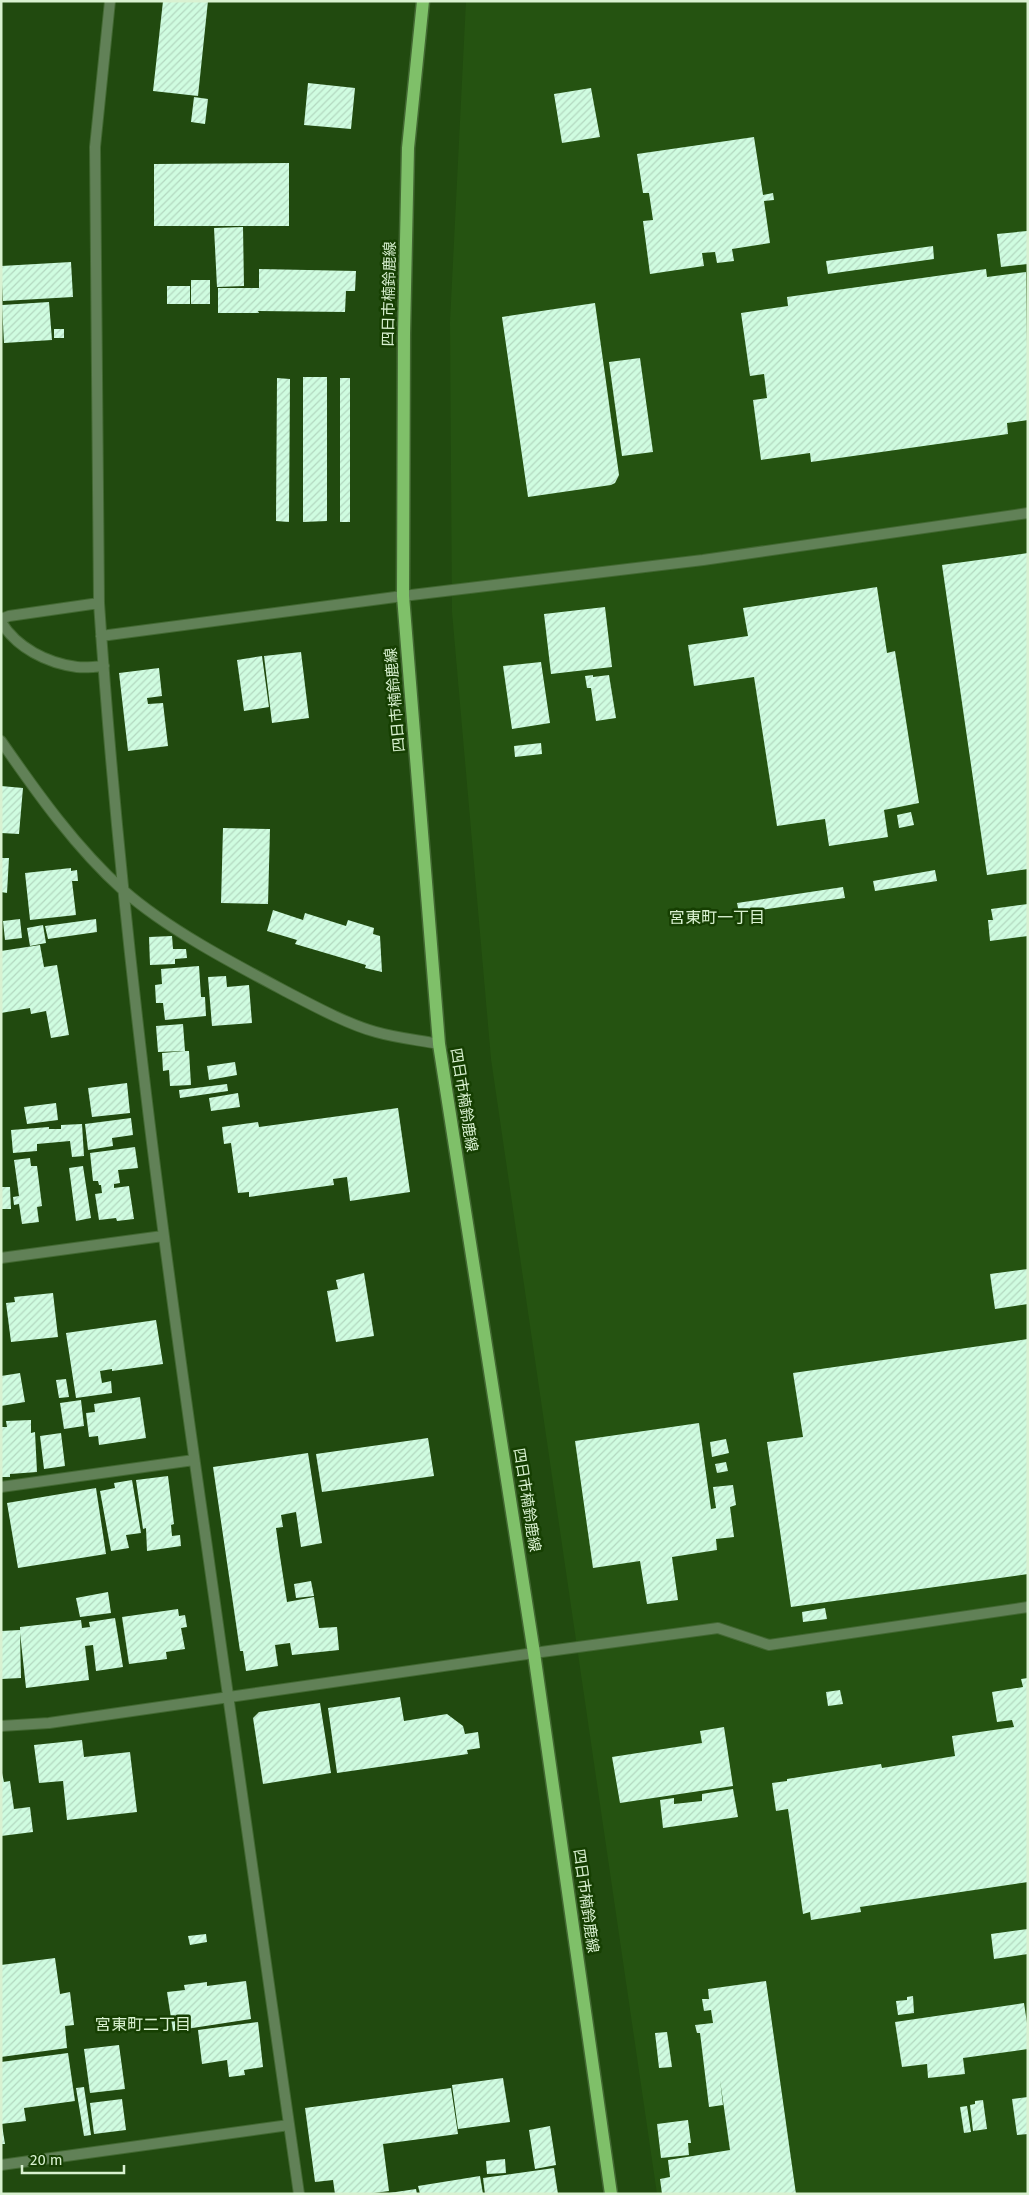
<svg xmlns="http://www.w3.org/2000/svg" width="1029" height="2195" viewBox="0 0 1029 2195" font-family="'Fira Sans','Noto Sans JP',sans-serif">
	<defs>
		<pattern id="building-hatch" width="6" height="6" patternUnits="userSpaceOnUse" patternTransform="scale(1.25)"><rect width="6" height="6" fill="#cffce0"/><path d="M-1 1l2-2M0 6l6-6M5 7l2-2" fill="none" stroke="#b3d8c0"/></pattern>
	</defs>
	<rect width="100%" height="100%" fill="#214a0f"/>
	<path fill="#255311" d="M466 1H1028V2194H657L491 1059 452 612 450 322Z"/>
	<path fill="url(#building-hatch)" d="M163 1H208L198 96 153 91Z
		M308 83 355 88 351 129 304 125Z
		M591 88 600 137 562 143 554 94Z
		M194 97 208 99 205 124 191 122Z
		M754 137 763 195 773 193 774 200 764 201 770 243 732 249 734 261 717 263 715 252 702 253 704 266 650 274 643 221 653 220 649 193H643L637 154Z
		M289 163V226H154V164Z
		M243 227 244 286 217 287 214 228Z
		M1027 231 1028 264 1001 267 997 234Z
		M933 246 934 259 828 274 826 261Z
		M71 262 73 297 3 301 1 266Z
		M259 269 356 271 355 291H346L345 312 258 311 259 313H218V288H259Z
		M986 269 987 277 1026 272 1028 420 1007 423 1008 434 811 462 810 453 761 460 753 400 767 398 764 374 750 376 741 313 788 306 787 297Z
		M191 280H210V304H191Z
		M167 286H190V304H167Z
		M49 302 52 340 4 343 2 305Z
		M595 303 619 475 615 483 611 485 528 497 502 317Z
		M54 329H64V338H54Z
		M640 358 653 452 622 456 609 362Z
		M303 377H327V521L303 522Z
		M277 378 290 379 289 522 276 521Z
		M340 378H350V522H340Z
		M1028 553V869L987 875 942 565Z
		M877 587 887 653 895 651 919 803 884 810 888 837 829 846 825 819 777 826 754 677 694 686 688 645 748 636 743 608Z
		M605 607 612 667 551 674 544 614Z
		M301 652 309 718 272 723 264 656Z
		M262 656 269 707 244 711 237 660Z
		M541 662 550 723 512 729 503 666Z
		M159 668 162 696 147 698 148 704 163 703 168 746 128 751 119 673Z
		M593 675V677L609 675 616 718 596 721 591 688H587L585 676Z
		M541 743 542 754 515 757 514 746Z
		M1 786 23 788 19 834 1 833Z
		M911 812 914 825 899 828 897 815Z
		M223 828 270 829 268 904 221 903Z
		M1 858H9L7 893 1 892Z
		M71 868V871L77 870 78 881H72L76 915 30 920 25 873Z
		M935 870 937 881 875 891 873 881Z
		M843 887 845 898 739 913 737 903Z
		M1028 904V936L990 941 988 920H993L991 909Z
		M273 910 303 920 305 913 346 926 348 920 374 928 373 934 380 936 382 972 365 968 366 965 295 944 297 940 267 931Z
		M20 919 22 938 5 940 3 921Z
		M96 919 97 932 48 939 45 926Z
		M43 925 46 943 30 946 27 928Z
		M172 936 173 949H186L187 958 175 959V964L150 965 149 937Z
		M40 945 44 967 57 965 69 1035 51 1038 46 1011 31 1014 30 1008 1 1013V951Z
		M199 966 201 997H205L206 1016 165 1020 163 1003H156L155 985 162 984 161 969Z
		M226 976 227 987 249 985 252 1023 212 1026 208 977Z
		M183 1024 185 1051 158 1052 156 1026Z
		M185 1051H189L191 1085 170 1086 169 1070 163 1071 162 1053Z
		M235 1062 237 1075 209 1080 207 1066Z
		M127 1083 130 1113 92 1117 88 1088Z
		M227 1084 228 1091 180 1098 179 1090Z
		M238 1093 240 1107 211 1111 209 1098Z
		M56 1103 58 1120 27 1124 24 1107Z
		M398 1108 410 1192 350 1201 347 1177 333 1179 334 1185 249 1197V1192L238 1193 231 1143 224 1144 222 1127 258 1122 259 1127Z
		M131 1118 133 1135 112 1138 113 1146 88 1150 85 1124Z
		M82 1124 84 1156 72 1157 70 1141 37 1144V1151L13 1153 11 1130 49 1127V1129H61V1125Z
		M135 1147 138 1168 118 1170 120 1183 114 1184V1188L129 1186 134 1219 117 1221 116 1218 99 1220 95 1194 102 1193 101 1185H99L98 1181H93L90 1153Z
		M30 1158 31 1166H37L42 1206 37 1207 39 1222 22 1224 19 1204 14 1205 13 1197 19 1196 14 1160Z
		M83 1166 91 1218 76 1221 69 1168Z
		M1 1187H10L11 1209H1Z
		M1028 1269V1304L995 1309 990 1274Z
		M364 1273 374 1336 336 1342 327 1291 338 1289 336 1280Z
		M53 1293 58 1337 11 1342 6 1303 15 1302 14 1297Z
		M156 1320 163 1364 112 1371V1369L100 1371 102 1383 111 1381 112 1393 76 1398 66 1333Z
		M1028 1339V1574L791 1607 767 1442 803 1437 793 1373Z
		M20 1373 25 1402 1 1406V1376Z
		M66 1379 69 1397 59 1398 56 1380Z
		M140 1397 146 1438 99 1445 98 1436 89 1437 86 1413 95 1412 94 1404Z
		M81 1400 84 1426 64 1429 60 1403Z
		M31 1420V1433L35 1432 37 1472 10 1474V1477H1V1427H7L6 1421Z
		M699 1423 711 1509 716 1508 713 1487 733 1485 736 1505 730 1507 734 1537 716 1539 717 1550 672 1557 678 1600 647 1604 640 1561 593 1568 575 1441Z
		M61 1433 65 1466 44 1469 40 1436Z
		M428 1438 434 1476 322 1492 316 1454Z
		M726 1439 729 1453 712 1457 710 1442Z
		M308 1453 322 1543 301 1547 296 1512 281 1515 283 1527 276 1528 279 1550 287 1602 314 1597 319 1628 337 1627 339 1650 292 1655 290 1643 275 1645 278 1666 246 1671 243 1651H240L213 1467Z
		M726 1462 728 1471 717 1473 715 1464Z
		M168 1476 174 1524 171 1525 172 1536 180 1535 181 1546 147 1551 146 1528 143 1529 136 1480Z
		M132 1480 141 1533 126 1535 129 1548 111 1551 100 1491 115 1488 114 1483Z
		M96 1488 106 1554 18 1568 7 1503Z
		M311 1581 314 1596 296 1598 294 1584Z
		M108 1592 111 1613 80 1617 76 1598Z
		M825 1608 827 1619 803 1622 802 1612Z
		M178 1609 179 1616 185 1615 187 1627 181 1628 185 1649 166 1652 167 1659 129 1664 122 1617Z
		M115 1618 123 1667 96 1671 93 1645 85 1646 89 1680 26 1688 20 1633 21 1678 1 1679V1631L20 1630V1627L81 1620 82 1628 90 1627 89 1622Z
		M1028 1678V1882L860 1907 861 1912 811 1920 810 1912 803 1914 788 1809 776 1811 772 1783 787 1781V1779L881 1764 882 1768 955 1756 952 1736 1014 1727 1012 1720 997 1722 992 1692 1023 1687 1021 1679Z
		M840 1690 843 1704 828 1706 826 1692Z
		M400 1697 404 1721 447 1714 463 1726 465 1734 478 1732 480 1748 467 1750 468 1754 337 1773 328 1708Z
		M320 1703 331 1773 263 1784 253 1718 259 1712Z
		M724 1727 733 1786 620 1803 612 1757 702 1743 700 1731Z
		M82 1740 84 1757 130 1752 137 1812 67 1820 63 1781 39 1783 34 1745Z
		M2 1773 4 1782 10 1781 14 1809 30 1807 33 1832 1 1836Z
		M733 1789 738 1817 663 1828 660 1800 674 1798V1804L702 1801V1794Z
		M1028 1929V1954L994 1959 991 1934Z
		M206 1934 207 1942 190 1945 188 1936Z
		M55 1958 60 1994 70 1992 74 2025 65 2026 67 2048 1 2057V1965Z
		M246 1981 251 2019 173 2031 167 1992 185 1990 184 1985 207 1982V1986Z
		M766 1981 796 2194H662L660 2179 670 2177 668 2160 730 2150 720 2080 723 2105 709 2107 700 2033H697L695 2025 713 2023 711 2010 704 2011 702 1999H709L708 1989Z
		M913 1996 914 2013 898 2015 896 2001 907 2000V1997Z
		M1024 2003 1028 2030V2049L963 2058 965 2074 928 2078 927 2064 902 2067 895 2022Z
		M258 2022 263 2067 244 2070 245 2075 229 2077 227 2060 202 2064 198 2030Z
		M667 2032 672 2067 659 2068 655 2033Z
		M119 2045 125 2089 90 2093 84 2049Z
		M68 2053 75 2101 24 2108 26 2121 1 2124V2062Z
		M503 2078 510 2122 458 2129 452 2085Z
		M84 2087 91 2135 84 2136 76 2088Z
		M451 2088 458 2134 383 2144 389 2191 366 2194H335L333 2180 315 2182 305 2108Z
		M1028 2097V2134L1017 2135 1012 2099Z
		M122 2099 126 2130 94 2134 90 2103Z
		M983 2100 987 2129 973 2131 970 2105 975 2104V2101Z
		M967 2106 971 2132 964 2133 960 2107Z
		M688 2120 691 2143H688L689 2155 661 2158 657 2124Z
		M2 2125 5 2144H1V2126Z
		M550 2126 556 2165 535 2169 529 2130Z
		M505 2159 506 2173 487 2174 486 2161Z
		M554 2168 558 2194H485L483 2178Z
		M480 2176 483 2194H420L418 2186Z
		M416 2189 417 2194H389V2193Z"/>
	<g fill="none" stroke-linecap="round" stroke-linejoin="round">
		<defs>
			<path id="lane" d="M403 596 703 560 1028 513
				M534 1653 718 1628 769 1645 1028 1607"/>
			<path id="street" d="M110 1 95 147 99 603C120 917 161 1229 206 1540 236 1758 268 1976 299 2194
				M1 619 9 616 99 603
				M1 622C17 648 47 663 77 667 85 668 95 667 104 666
				M101 636 403 596
				M1 741C37 793 76 848 123 890 167 929 234 964 287 992 312 1005 349 1025 376 1032 397 1038 418 1040 439 1044
				M1 1258 163 1236
				M1 1487 194 1460
				M1 1726 49 1723 534 1653
				M1 2165 289 2125"/>
			<path id="primary" d="M423 1 408 148 404 334 403 596 439 1044 534 1653 611 2194"/>
		</defs>
		<use href="#lane" stroke="#426832" stroke-width="12"/>
		<use href="#street" stroke="#426832" stroke-width="12"/>
		<use href="#primary" stroke="#426832" stroke-width="15"/>
		<use href="#lane" stroke="#618157" stroke-width="10"/>
		<use href="#street" stroke="#618157" stroke-width="10"/>
		<use href="#primary" stroke="#7fc069" stroke-width="12"/>
	</g>
	<g text-anchor="middle" dominant-baseline="central" stroke-width="5" stroke-linejoin="round" paint-order="stroke">
		<g font-size="15" fill="#d9f1d1" stroke="#163f02">
			<text transform="translate(389 294) rotate(-89)">四日市楠鈴鹿線</text>
			<text transform="translate(395 700) rotate(-95)">四日市楠鈴鹿線</text>
			<text transform="translate(464 1100) rotate(81)">四日市楠鈴鹿線</text>
			<text transform="translate(527 1500) rotate(81)">四日市楠鈴鹿線</text>
			<text transform="translate(586 1901) rotate(82)">四日市楠鈴鹿線</text>
		</g>
		<g font-size="16" fill="#d9f1d1" stroke="#163f02">
			<text x="717" y="917">宮東町一丁目</text>
			<text x="143" y="2024">宮東町二丁目</text>
		</g>
	</g>
	<rect width="1029" height="2195" fill="none" stroke="#d9f1d1" stroke-width="5"/>
	<path d="M22 2165v8h102v-8" fill="none" stroke="#d9f1d1" stroke-width="2.5"/>
	<text x="30" y="2165" font-size="15" fill="#d9f1d1" stroke="#163f02" stroke-width="4" paint-order="stroke">20 m</text>
</svg>
